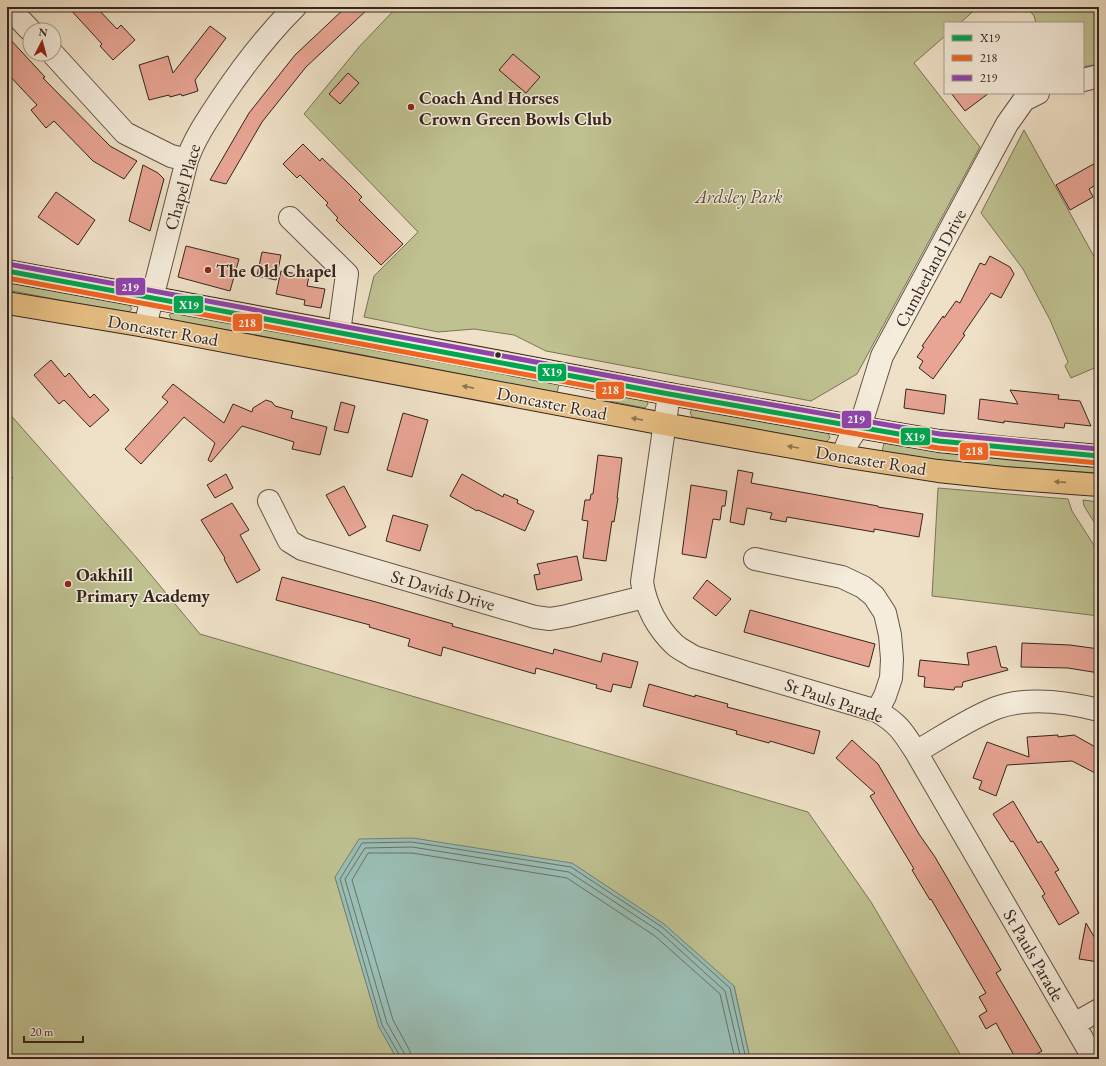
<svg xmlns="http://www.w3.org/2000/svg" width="1106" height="1066" viewBox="0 0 1106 1066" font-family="'EB Garamond',serif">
	<rect width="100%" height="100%" fill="#efe1c7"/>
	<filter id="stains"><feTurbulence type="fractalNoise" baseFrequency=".005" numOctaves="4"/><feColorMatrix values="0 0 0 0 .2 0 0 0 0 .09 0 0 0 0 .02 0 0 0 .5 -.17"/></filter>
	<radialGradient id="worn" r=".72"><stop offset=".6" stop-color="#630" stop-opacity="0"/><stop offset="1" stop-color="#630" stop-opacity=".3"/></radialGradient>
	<path fill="#bfc191" stroke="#7a7358" d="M397 7H525L529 12 534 7H978L960 23H945V36L914 63 980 147 857 374 811 401 546 351 514 335 474 329 438 332 364 317 374 276 418 232 304 114 359 47Z
		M1027 7H1099V64L1083 67V23H1036L1034 16Z
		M1024 130 1096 260 1099 259V366L1071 378 1065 366 1068 362 1050 320 1023 269 981 213Z
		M7 281 129 304 132 309 127 313 7 290Z
		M173 312 559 384 557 393 337 350 172 320 169 315Z
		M601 391 647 400 648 404 645 408 599 399Z
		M693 408 828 433 830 438 826 442 692 417 690 412Z
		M7 411 136 557 200 634 808 812 871 902 963 1059H750L734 986 335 877 379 1026 397 1059H7V483L13 478 7 471Z
		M884 443 962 454 960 463 882 452Z
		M967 455 1099 468V473L965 464Z
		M938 488 1068 499 1072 511 1099 553V616L932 596Z
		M1083 500 1099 502V530L1084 506Z"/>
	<path fill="#9abeb4" stroke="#728178" d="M413 838 572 863 664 924 734 986 750 1059H397L379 1027 335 877 359 839Z"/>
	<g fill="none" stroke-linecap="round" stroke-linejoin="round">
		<path stroke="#68726a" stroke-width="1" d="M400 1059V1056L382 1025 340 879 362 843 412 842 571 867 662 927 730 988 746 1059
			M405 1059 404 1053 387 1023 345 879 365 848 412 847 569 872 659 931 725 991 741 1059
			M411 1059 410 1051 393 1020 352 880 368 853H412L567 878 655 936 720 994 735 1059"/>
	</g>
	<path fill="#e8a594" stroke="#35251f" d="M68 7H96L117 29 121 25 135 40 113 60 100 46 102 44Z
		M346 7H370L306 67 262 122 226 184 210 180 249 113 295 55Z
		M210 26 226 38 195 80 198 91 182 96 181 94 170 97 169 95 149 100 139 65 168 56 173 73Z
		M7 36 45 77 43 78 110 146 137 161 124 179 93 161 54 121 46 128 31 110 37 105 7 73Z
		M513 54 540 77 526 93 499 70Z
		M348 73 359 83 340 104 329 94Z
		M951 93H989L965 111Z
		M303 144 320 161 322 158 346 181 362 197 359 200 403 244 381 265 336 220 338 218 326 205 328 203 300 175 297 178 283 164Z
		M1099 161V183L1089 189 1093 197 1070 210 1056 185Z
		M143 165 158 173 164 179 150 231 129 221Z
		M56 192 95 220 78 245 38 217Z
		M186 246 239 259 230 291 178 277Z
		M262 252 281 255 276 280 257 276Z
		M990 256 1010 267 1014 274 1001 298 991 293 963 334 965 335 933 379 919 368 923 361 917 357 924 347 922 346 943 316 944 318 956 301 960 303 980 263 985 265Z
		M281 271 309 276 307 286 325 289 321 308 304 305 305 300 276 294Z
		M51 360 65 377 69 373 90 398 94 394 109 410 90 427 64 400 59 404 34 375Z
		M173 384 224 423 233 404 252 412 253 408 266 400 272 402 275 406 293 411 291 418 327 427 320 455 292 449 294 442 242 426 211 462 208 460 215 443 184 417 141 464 125 449 168 402 162 397Z
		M906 389 946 395 944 414 904 408Z
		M1010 390 1059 395 1058 399 1080 401 1091 426 1065 423 1064 428 1004 421V423L978 419 980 399 1018 404Z
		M341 402 355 406 348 433 334 430Z
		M403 413 428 420 412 477 387 470Z
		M598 455 622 458 617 498H618L614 522 612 521 606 561 583 558 588 521 582 520 585 500H590L591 494H593Z
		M738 470 753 473 751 483 878 506V507L923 514 919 537 874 529V532L787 517 786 522 770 519 772 513 747 508 744 525 730 522Z
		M226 474 233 488 215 498 207 485Z
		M462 474 503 497 504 494 518 500 517 503 534 511 525 531 478 510 477 511 450 496Z
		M691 485 727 491 725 506H722L720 520 713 519 706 558 682 554Z
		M344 486 366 527 349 536 326 495Z
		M232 503 249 530 240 535 260 570 237 583 224 559 225 558 201 520Z
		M393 515 428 525 420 551 386 541Z
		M577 556 582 580 537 590 534 575 540 574 537 564Z
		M282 577 376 602 453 624 452 626 553 654 554 649 601 662 603 653 638 662 631 688 613 684 611 692 596 688 597 685 536 668 535 674 443 647 441 656 408 646 410 639 369 627 370 625 276 600Z
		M707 580 731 599 716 616 693 598Z
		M750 610 875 644 869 667 744 632Z
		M1022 643 1070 645 1099 649V673L1068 668 1021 667Z
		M996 646 1001 667 1007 668 1008 670 963 682 962 687H955L954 690 924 687 925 677 918 676 920 660 969 665 967 653Z
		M649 684 695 697V695L728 704 727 707 820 731 814 754 770 741 769 743 736 734 737 731 643 706Z
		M1058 735V737L1074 735 1099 749V775L1072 761 1007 765 996 796 979 789 982 781 973 778 987 742 1029 757 1027 737Z
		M852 740 878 764 919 834 935 857 1001 970 996 973 1042 1051 1029 1059H1016L996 1023 986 1029 979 1016 987 1011 979 997 986 993 931 899 930 900 912 870 914 869 870 796 875 793 836 758Z
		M1013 801 1038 843 1041 841 1059 870 1055 872 1079 913 1059 925 1042 896 1045 894 1013 841 1011 842 993 814Z
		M1086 923 1099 945V962L1079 959Z"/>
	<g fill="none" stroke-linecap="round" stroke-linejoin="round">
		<defs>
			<path id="minor" d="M8 7 30 30
				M53 54 125 133 171 156 187 160
				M1083 80 1099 76
				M290 218 347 274 339 332
				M145 326 187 160C195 137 208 119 221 99 243 66 267 35 295 7
				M669 394 642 582C646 607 657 628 675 645 681 650 688 653 694 657L877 711C899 724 903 732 916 752L1094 1059
				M842 456 849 440 858 427 864 414 882 356 1007 124 1024 100 1038 93
				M269 501 289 541 302 549 535 617 550 619 567 616 644 597
				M755 559 842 577 863 587 874 596 885 613 890 635 892 659 891 678 885 696 877 711
				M916 752C942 737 968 719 996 708 1028 696 1067 702 1099 710
				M1074 1024 1099 1010"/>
			<path id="highway" d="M7 271 453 353 669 394 858 427 939 441 1017 449 1099 456
				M7 303 145 326 664 424 842 456 938 471 1004 478 1099 485"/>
		</defs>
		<use href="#minor" stroke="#645449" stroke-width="24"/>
		<use href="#highway" stroke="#35251f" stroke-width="24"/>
		<use href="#minor" stroke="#f5ecdb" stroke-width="22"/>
		<use href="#highway" stroke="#e8c084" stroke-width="22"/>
		<defs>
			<path id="bus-1" d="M7 271 669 394 939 441 1099 456"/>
			<path id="bus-2" d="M7 278 668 401 938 448 1098 463"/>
			<path id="bus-3" d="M8 264 670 387 940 434 1099 449"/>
		</defs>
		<use href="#bus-1" stroke="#f5ecdb" stroke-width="8"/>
		<use href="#bus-2" stroke="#f5ecdb" stroke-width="8"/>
		<use href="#bus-3" stroke="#f5ecdb" stroke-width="8"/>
		<use href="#bus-1" stroke="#00a651" stroke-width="5"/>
		<use href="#bus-2" stroke="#f26522" stroke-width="5"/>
		<use href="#bus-3" stroke="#8e44ad" stroke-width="5"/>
	</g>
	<defs><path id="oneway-solid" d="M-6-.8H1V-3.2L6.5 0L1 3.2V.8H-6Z"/></defs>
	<g fill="#8e7252">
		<use href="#oneway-solid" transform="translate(468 387) rotate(-169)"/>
		<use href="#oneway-solid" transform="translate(637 419) rotate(-169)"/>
		<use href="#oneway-solid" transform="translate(793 447) rotate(-170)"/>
		<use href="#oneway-solid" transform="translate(1060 482) rotate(-176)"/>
	</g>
	<g fill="#8f2418" stroke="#f5ecdb" stroke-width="1.5">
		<circle cx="411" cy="107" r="4"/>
		<circle cx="208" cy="270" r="4"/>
		<circle cx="68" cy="584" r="4"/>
	</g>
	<circle fill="#35251f" stroke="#f5ecdb" stroke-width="1.5" cx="498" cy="355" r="3.5"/>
	<g text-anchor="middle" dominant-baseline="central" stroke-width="3" stroke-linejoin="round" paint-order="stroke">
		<g font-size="18" font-weight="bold" fill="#35251f" stroke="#f5ecdb" text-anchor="start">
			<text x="419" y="97">Coach And Horses<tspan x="419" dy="21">Crown Green Bowls Club</tspan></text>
			<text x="216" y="270">The Old Chapel</text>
			<text x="76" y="574">Oakhill<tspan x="76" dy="21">Primary Academy</tspan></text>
		</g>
		<g font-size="18" fill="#35251f" stroke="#f5ecdb">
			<text transform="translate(182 187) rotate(-74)">Chapel Place</text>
			<text transform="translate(930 268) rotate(-62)">Cumberland Drive</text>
			<text transform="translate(163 330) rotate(10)">Doncaster Road</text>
			<text transform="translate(552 403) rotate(11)">Doncaster Road</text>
			<text transform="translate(871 460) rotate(9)">Doncaster Road</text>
			<text transform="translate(443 590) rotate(16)">St Davids Drive</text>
			<text transform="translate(834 700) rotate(19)">St Pauls Parade</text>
			<text transform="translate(1034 955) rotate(60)">St Pauls Parade</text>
		</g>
		<g font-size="18" font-style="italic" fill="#584c3c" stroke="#f5ecdb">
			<text x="739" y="196">Ardsley Park</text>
		</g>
	</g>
	<g stroke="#f5ecdb" stroke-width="1.5">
		<rect x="115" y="277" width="31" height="19" rx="4" fill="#8e44ad"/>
		<rect x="173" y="295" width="31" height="19" rx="4" fill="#00a651"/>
		<rect x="232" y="313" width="31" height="19" rx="4" fill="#f26522"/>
		<rect x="537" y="363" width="30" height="19" rx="4" fill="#00a651"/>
		<rect x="595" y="381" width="30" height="19" rx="4" fill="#f26522"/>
		<rect x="841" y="410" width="31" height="19" rx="4" fill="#8e44ad"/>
		<rect x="900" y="427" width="31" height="19" rx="4" fill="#00a651"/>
		<rect x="959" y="442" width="30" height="19" rx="4" fill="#f26522"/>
	</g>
	<g font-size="11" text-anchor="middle" font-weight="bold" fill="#fff">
		<text x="130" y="291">219</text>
		<text x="189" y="309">X19</text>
		<text x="247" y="327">218</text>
		<text x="552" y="376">X19</text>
		<text x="610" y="394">218</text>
		<text x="856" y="423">219</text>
		<text x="915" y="441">X19</text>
		<text x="974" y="455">218</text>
	</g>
	<rect width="1106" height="1066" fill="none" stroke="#efe1c7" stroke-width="24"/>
	<rect x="8" y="8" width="1090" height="1050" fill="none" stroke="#35251f" stroke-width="2"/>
	<rect x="12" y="12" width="1082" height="1042" fill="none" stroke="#35251f"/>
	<rect x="944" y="22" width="140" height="72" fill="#f5ecdb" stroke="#a89c90"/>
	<rect x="952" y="35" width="20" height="6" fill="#00a651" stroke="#a89c90"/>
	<text x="980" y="42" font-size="12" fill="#35251f">X19</text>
	<rect x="952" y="55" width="20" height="6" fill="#f26522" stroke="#a89c90"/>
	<text x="980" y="62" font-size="12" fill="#35251f">218</text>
	<rect x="952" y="75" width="20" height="6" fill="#8e44ad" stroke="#a89c90"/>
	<text x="980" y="82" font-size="12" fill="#35251f">219</text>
	<g transform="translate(42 42) rotate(6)"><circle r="19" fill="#f5ecdb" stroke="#a89c90"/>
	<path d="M0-3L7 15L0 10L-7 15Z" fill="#8f2418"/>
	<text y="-6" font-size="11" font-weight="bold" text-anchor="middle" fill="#35251f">N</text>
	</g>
	<path d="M24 1036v6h59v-6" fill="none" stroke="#35251f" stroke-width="2"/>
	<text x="30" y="1036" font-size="12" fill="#35251f" stroke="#f5ecdb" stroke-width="3" paint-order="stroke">20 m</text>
	<rect width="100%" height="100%" filter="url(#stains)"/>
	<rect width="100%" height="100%" fill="url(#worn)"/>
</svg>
